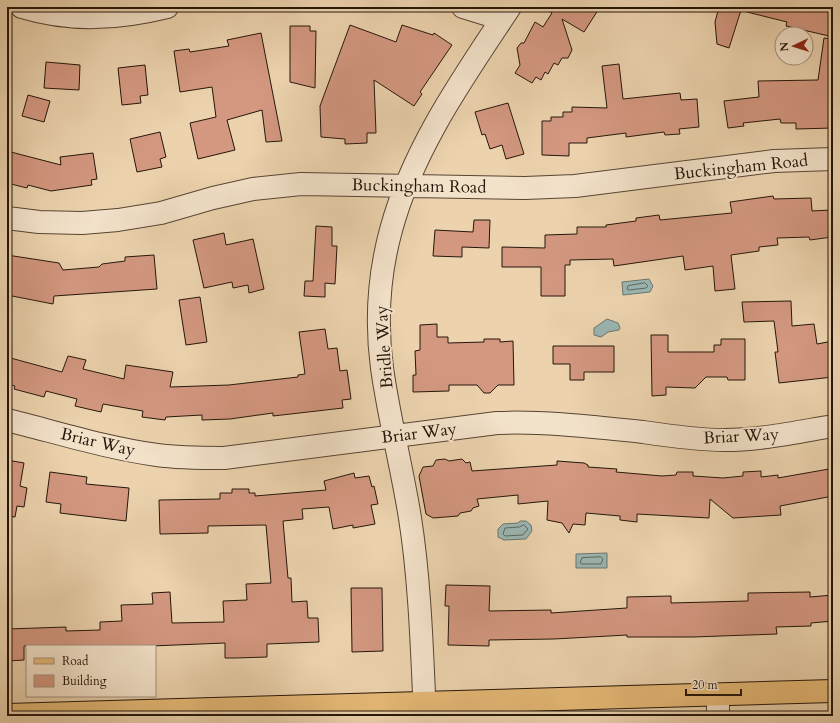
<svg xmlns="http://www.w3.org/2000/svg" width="840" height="723" viewBox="0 0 840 723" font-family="Cardo,serif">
	<rect width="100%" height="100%" fill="#ecd3ae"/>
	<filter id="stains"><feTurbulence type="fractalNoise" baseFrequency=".005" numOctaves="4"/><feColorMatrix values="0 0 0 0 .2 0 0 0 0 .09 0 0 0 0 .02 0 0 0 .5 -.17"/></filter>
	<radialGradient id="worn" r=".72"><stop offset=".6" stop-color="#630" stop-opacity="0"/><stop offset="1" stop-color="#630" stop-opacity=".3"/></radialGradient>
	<path fill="#9ab6b2" stroke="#6b766f" d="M649 279 653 286 650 292 623 295 622 282Z
		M607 319 618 323 620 328 619 330 608 332 601 337 594 335V328Z
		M520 521H526L531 525 532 531 526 539 504 540 498 537V529L503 524 518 523Z
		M607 553V568H576V554Z"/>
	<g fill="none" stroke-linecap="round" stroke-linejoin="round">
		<path stroke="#60665e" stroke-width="1" d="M645 283 648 286 646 288 629 290 627 289 628 286Z
			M524 525 528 529 523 535 505 536 503 534 505 528 519 527Z
			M601 557 603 559 601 564H582L580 563 582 558Z"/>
	</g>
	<path fill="#d49881" stroke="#25160a" d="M543 7H600L584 32 562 19 572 50 568 58H562L558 65 554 63 548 74 545 72 541 80 536 77 532 83 515 73 520 65 517 48 521 43H524L535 22 543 27 552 13Z
		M719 7H742L729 48 717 44 715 22Z
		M748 7H833L829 36 786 26 787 22 747 12Z
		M350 25 396 42 402 25 433 35 434 33 452 45 420 92 422 94 414 106 374 80 376 133H367V143L345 144V139L321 137 320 106Z
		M290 26H310V31H316L315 88 290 82Z
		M261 33 282 141 266 142 262 110 227 120 235 150 198 159 190 123 216 117 212 87 180 92 174 51 189 49 190 52 229 46 227 40Z
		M824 38 832 39 833 128 796 129V123H781L780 119 743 123 744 126 728 128 724 101 759 97 758 81 818 80Z
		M46 62 80 65 79 90 44 88Z
		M619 64 623 99 680 93 681 100 697 99 699 127 679 129 680 134 665 135 664 132 626 137V133L587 138V143H569V156L542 155V121H551V117H563V112H572V107L607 108 602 66Z
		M145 65 148 95 140 96 141 103 122 105 118 68Z
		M28 95 50 101 44 122 22 116Z
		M508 103 524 154 506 159 502 145 490 149 485 134 482 135 475 112Z
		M160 132 166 157 160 159 162 167 137 172 130 139Z
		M7 151 61 165 60 157 93 153 97 179 91 180 92 185 51 191 28 185 27 188 7 183Z
		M773 196 774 199 811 198 812 211 831 210 832 237 810 240 809 237 777 238 778 245 759 247V251L731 255 735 289 715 291 713 266 685 270 683 256 614 266 613 259 570 260V265H565V296H541V267H502V247L545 248V235L577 234V227H606V225L636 221V218L659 215 660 220 732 213 730 202Z
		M474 220H490L489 248 462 247V257L433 256 435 230 473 232Z
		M316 226 332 227V246H337L335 284 325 283V297L304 296 305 281H313Z
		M224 233 226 245 253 239 264 289 249 293 248 285 233 288 232 282 204 288 193 240Z
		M7 255 59 263 63 270 99 267 102 264 125 261V257L154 255 157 289 54 296 53 304 7 295Z
		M200 297 207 342 186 345 179 300Z
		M791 301 792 326 814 324 817 344 833 341V377L779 383 775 352H778L774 321 744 322 742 302Z
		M437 324V337H448V343L484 342V339H500V342L513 341 514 385H498L490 393H484L477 385H449V391L413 392V375H416L415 351 420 350V325Z
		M325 329 328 349 337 348 340 371 347 370 351 399 342 400 343 408 273 416V413L230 419 202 420V415L166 417 165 420 142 417 143 411 103 404 101 412 75 406 77 399 46 391 44 397 14 389 15 386 7 384V357L62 372 68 356 86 360 83 369 124 379 126 365 173 372 170 387 229 385 298 377V375L305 374 299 332Z
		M651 335H668V352H714V345H721V339H745V380H728L727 377H706L695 388 666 387V395L652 396Z
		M553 346H614V372H584V380H570V364H553Z
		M445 459 449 461 462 459 466 463 470 462 472 471 557 465V461L584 463 588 465V467L617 469 616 472 662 476 676 475 677 472H693V476L723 478 743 476V472L761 471V477L778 475V478L829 469 833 496 780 506 781 515 733 518 710 499 709 518 637 514V522L620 520V516L586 513 585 525 573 524 569 533 562 523 547 520 548 501 518 504V495L477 499 479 506 473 508 471 511 460 513 458 516 433 518 426 514 419 476 423 467 433 466 436 460Z
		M7 460 24 463 20 486 27 488 24 507 17 506 15 517 7 516Z
		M50 472 87 477 86 484 129 488 126 521 60 513 61 504 46 502Z
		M354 473 355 478 369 476 372 487 374 486 378 504 371 505 375 524 353 528V525L333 529 329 507 302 509 303 519 283 521 288 578H291L292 602 307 601 308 618H318L319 642 267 644V657L236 658H225V643L151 646H24V660L7 661V629L66 627V631L100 630V622L122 621 121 605 153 604 152 593 170 592 172 623 224 622 223 601 247 600 246 584 271 583 266 525 208 526V533L160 534 159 500 220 499V493H232V489H249V493H255V496L326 490 324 481Z
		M446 585 490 586 489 611 551 610V613L627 608V597L671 596V603L748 601V593L810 592V597L833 595V621L811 623V626L776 627 777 634 693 637H627V635L554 639 489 640V646L448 645 449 606H445Z
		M351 588H382L383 651 352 652Z"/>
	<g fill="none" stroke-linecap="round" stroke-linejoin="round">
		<defs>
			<path id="minor" d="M22 7C71 22 118 19 167 7
				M463 7 502 19
				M7 218 39 222 82 223 118 220 161 213 213 198 253 189 301 184 525 188 575 186 774 161 833 159
				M7 420C56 432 106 448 157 455 179 458 201 458 224 458L497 423C546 421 594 427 643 432 670 436 697 440 724 440 761 440 797 432 833 426
				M718 695V716
				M425 716C422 652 420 581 410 518 402 468 389 418 382 368 376 323 379 274 391 230 413 148 463 78 510 7"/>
			<path id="major" d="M7 715 833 691"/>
		</defs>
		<use href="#minor" stroke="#574533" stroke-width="24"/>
		<use href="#major" stroke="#25160a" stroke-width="24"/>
		<use href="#minor" stroke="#f3e2ca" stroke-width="22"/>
		<use href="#major" stroke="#e6ba77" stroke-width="22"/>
	</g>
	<g text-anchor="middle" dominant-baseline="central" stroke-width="4" stroke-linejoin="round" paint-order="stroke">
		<g font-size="17" fill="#25160a" stroke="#f3e2ca">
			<text transform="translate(741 167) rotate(-6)">Buckingham Road</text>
			<text transform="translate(419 186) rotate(1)">Buckingham Road</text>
			<text transform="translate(384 347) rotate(-94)">Bridle Way</text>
			<text transform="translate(419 433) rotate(-7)">Briar Way</text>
			<text transform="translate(741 436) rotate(-3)">Briar Way</text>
			<text transform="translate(98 442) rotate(13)">Briar Way</text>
		</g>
	</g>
	<rect width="840" height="723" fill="none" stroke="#ecd3ae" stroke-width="24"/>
	<rect x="8" y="8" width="824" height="707" fill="none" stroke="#25160a" stroke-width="2"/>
	<rect x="12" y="12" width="816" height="699" fill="none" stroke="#25160a"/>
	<rect x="26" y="645" width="130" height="52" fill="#f3e2ca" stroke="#a1907d"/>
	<rect x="34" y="658" width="20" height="6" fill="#e6ba77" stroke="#a1907d"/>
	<text x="62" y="665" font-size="12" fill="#25160a">Road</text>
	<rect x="34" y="675" width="20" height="12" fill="#d49881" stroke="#a1907d"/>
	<text x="62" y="685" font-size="12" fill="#25160a">Building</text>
	<g transform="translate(794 46) rotate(266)"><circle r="19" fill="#f3e2ca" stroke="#a1907d"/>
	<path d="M0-3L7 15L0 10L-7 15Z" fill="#8f2418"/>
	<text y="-6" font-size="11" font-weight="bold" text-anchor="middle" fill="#25160a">N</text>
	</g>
	<path d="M686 689v6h55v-6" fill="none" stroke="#25160a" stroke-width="2"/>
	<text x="692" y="689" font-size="12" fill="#25160a" stroke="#f3e2ca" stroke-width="3" paint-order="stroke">20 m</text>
	<rect width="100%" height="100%" filter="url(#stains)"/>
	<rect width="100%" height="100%" fill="url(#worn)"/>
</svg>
